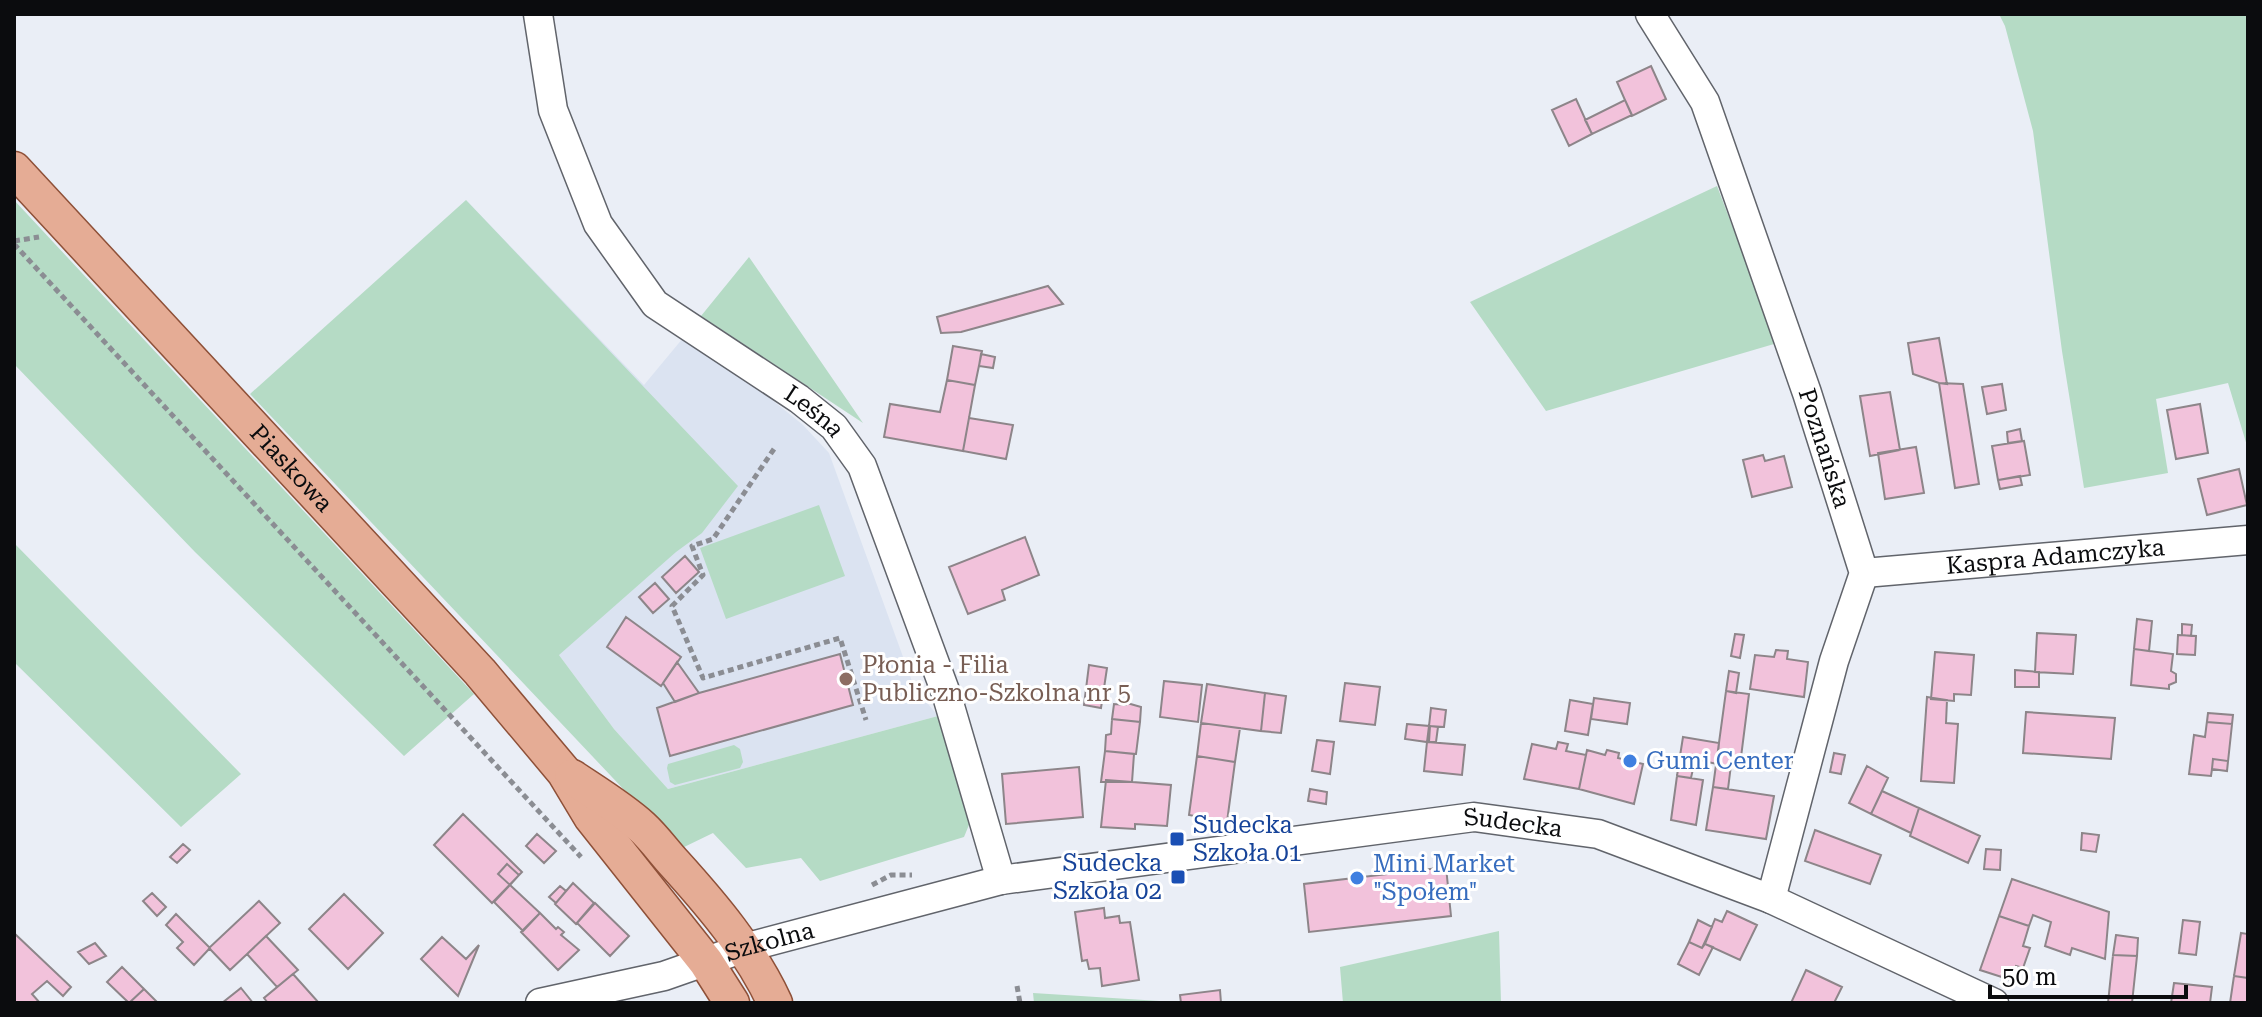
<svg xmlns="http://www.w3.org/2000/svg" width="2262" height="1017" viewBox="0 0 2262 1017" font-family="'Roboto Serif',serif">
	<rect width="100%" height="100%" fill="#eaeef6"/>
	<path fill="#dbe3f1" d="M466 200 644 385 688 332 803 425 829 453 914 687 938 716 668 789 614 729 559 655Z"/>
	<path fill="#b5dbc5" d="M1999 14H2248V449L2228 383 2156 399 2168 473 2084 488 2062 351 2033 131 2005 26Z
		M1717 186 1757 291 1774 344 1546 411 1470 302Z
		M14 200 474 694 404 756 195 552 14 364Z
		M466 200 738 486 702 533 676 552 559 655 614 729 668 789 938 716 955 760 971 820 964 837 820 881 801 858 746 868 713 833 680 849 250 394Z
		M749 257 863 423 701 316Z
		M819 505 845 576 726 619 700 548Z
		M14 543 241 774 181 827 14 662Z
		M734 745 740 749 743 762 740 768 675 785 670 782 667 768 668 764Z
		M1499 931 1501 1003H1343L1340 967Z
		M1033 993 1160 1001V1003H1034Z"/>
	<path fill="#f2c2db" stroke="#8d8589" stroke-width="2" d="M1651 66 1666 99 1632 116 1617 82Z
		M1576 99 1592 134 1569 146 1552 110Z
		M1625 100 1632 115 1592 134 1585 120Z
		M1048 286 1063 304 961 332 941 333 937 317Z
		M1939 338 1947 384 1939 383 1913 374 1908 343Z
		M953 346 982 351 975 385 947 380Z
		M981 354 995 357 993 368 979 366Z
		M947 380 975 385 963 451 884 437 890 404 940 412Z
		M1939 383 1963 384 1979 484 1955 488Z
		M2002 384 2006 410 1987 414 1982 387Z
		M1890 392 1900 450 1870 456 1860 396Z
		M2200 404 2208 453 2176 459 2167 410Z
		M969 418 1013 425 1006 459 963 451Z
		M2020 429 2022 441 2008 443 2007 432Z
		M2024 441 2030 475 1998 480 1992 446Z
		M1916 447 1924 493 1885 499 1878 453Z
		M1763 455 1765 461 1784 456 1792 487 1752 497 1743 460Z
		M2239 469 2247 505 2207 515 2198 479Z
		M2020 476 2022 485 2000 489 1998 480Z
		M1025 537 1039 575 1002 590 1005 600 968 614 949 567Z
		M685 556 699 572 676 593 662 577Z
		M655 583 669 599 653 613 639 597Z
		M626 617 681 657 661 686 607 647Z
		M2137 619 2152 621 2149 651 2134 649Z
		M2182 624 2192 625 2191 636 2182 635Z
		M2037 633 2076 635 2073 674 2035 672Z
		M1735 634 1744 635 1740 658 1731 656Z
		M2178 635 2196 636 2195 655 2177 654Z
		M2134 649 2173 654 2171 671 2176 674V682L2169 685V689L2131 685Z
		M1776 650 1788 651 1787 659 1808 662 1804 697 1750 689 1755 655 1774 657Z
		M1935 652 1974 655 1971 695 1954 694V701L1931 699Z
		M840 654 853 705 670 756 657 708 699 693Z
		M677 662 699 693 675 702 663 683Z
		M1089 665 1107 668 1101 708 1084 705Z
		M2015 670 2039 672V687H2015Z
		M1729 671 1739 673 1736 693 1726 691Z
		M1164 681 1202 685 1198 722 1160 717Z
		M1345 683 1380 687 1375 725 1340 721Z
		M1207 684 1265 693 1261 731 1201 723Z
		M1726 691 1749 694 1740 765H1731L1728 789 1713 787Z
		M1265 693 1286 696 1281 733 1261 731Z
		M1927 697 1947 700 1946 723 1958 724 1954 783 1921 781Z
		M1594 698 1630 703 1627 724 1591 719Z
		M1570 700 1593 704 1588 735 1565 731Z
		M1127 703 1141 707 1140 722 1112 719 1114 704 1126 705Z
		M1431 708 1446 710 1444 727 1429 726Z
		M2026 712 2115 718 2111 759 2023 753Z
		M2208 713 2233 715 2227 771 2212 769 2211 776 2189 774 2194 735 2205 737Z
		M2208 713 2233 715 2232 724 2207 722Z
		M1112 719 1140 722 1136 754 1105 751 1106 735 1111 734Z
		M1201 723 1240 728 1235 762 1197 756Z
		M1407 724 1429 726 1427 742 1405 739Z
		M1430 726 1438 727 1436 742H1429Z
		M1683 737 1719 743 1717 764 1680 756Z
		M1317 740 1334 742 1330 774 1312 771Z
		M1427 742 1465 745 1462 775 1424 771Z
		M1558 742 1568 744 1566 751 1586 755 1579 789 1524 779 1532 744 1556 749Z
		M1587 750 1605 755 1607 750 1619 753 1618 758 1643 764 1634 804 1579 789Z
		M1105 751 1134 754 1132 782H1101Z
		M1834 753 1845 755 1841 774 1830 772Z
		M1197 756 1235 762 1227 822 1189 815Z
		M1680 756 1695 760 1691 778 1677 776Z
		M2213 759 2228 761 2227 771 2212 769Z
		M1867 766 1888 778 1871 814 1849 803Z
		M1079 767 1083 817 1006 824 1002 774Z
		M1677 776 1703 780 1696 825 1671 820Z
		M1106 780 1171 785 1167 826 1135 824V829L1101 827Z
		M1713 787 1774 796 1766 839 1706 830Z
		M1310 789 1327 792 1326 804 1308 801Z
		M1882 791 1919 808 1911 833 1871 814Z
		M1919 808 1980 836 1968 863 1910 836Z
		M463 814 522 872 492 903 434 845Z
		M1815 830 1881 855 1870 884 1805 861Z
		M2082 833 2099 835 2096 852 2081 850Z
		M537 834 556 851 544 863 526 846Z
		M183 844 190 850 177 863 170 857Z
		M1986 849 2001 850 2000 870 1984 869Z
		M507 864 519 875 510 885 498 874Z
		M1446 867 1451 916 1309 932 1304 884Z
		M2012 879 2109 912 2105 959 2072 948 2070 955 2045 946 2051 922 2033 915 2029 926 1999 916Z
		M573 883 594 903 576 924 555 904Z
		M510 885 540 913 523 931 494 902Z
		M560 886 566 891 556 903 549 897Z
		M152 893 166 907 157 916 143 901Z
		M344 894 383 933 348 969 309 929Z
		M259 901 280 923 230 970 209 948Z
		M595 903 629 936 610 956 577 923Z
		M1104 908 1105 918 1119 916 1120 923 1130 922 1139 980 1102 986 1100 968 1089 969 1087 960 1082 961 1075 912Z
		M1727 911 1757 925 1740 960 1705 944 1715 919 1722 922Z
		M540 913 556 929 558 927 564 932 561 935 579 950 558 970 521 932Z
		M176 914 210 948 194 965 177 948 183 942 166 925Z
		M1999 916 2029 926 2023 946 2030 948 2023 968 2016 966 2011 980 1980 970Z
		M1698 920 1712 927 1702 948 1689 942Z
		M2183 920 2200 922 2196 955 2179 953Z
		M14 933 71 987 63 996 47 981 32 994 40 1003H14Z
		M2241 933 2248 934V978L2234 976Z
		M2116 935 2138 938 2137 956 2113 955Z
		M266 936 298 970 277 987 247 954Z
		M442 937 466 959 479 945 458 996 421 959Z
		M1689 942 1702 948 1705 944 1713 947 1699 975 1678 964Z
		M95 943 106 956 89 964 78 952Z
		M2113 955 2137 956 2132 1003H2108Z
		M122 967 144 989 129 1003 107 982Z
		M1806 970 1842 987 1834 1003H1791Z
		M293 974 319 1003H268L264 998Z
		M2234 976 2248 978V1003H2230Z
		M2174 983 2212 987 2210 1003H2171Z
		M241 988 253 1003H222Z
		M144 989 158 1003H129L143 990Z
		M1220 990 1221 1003H1181L1180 995Z"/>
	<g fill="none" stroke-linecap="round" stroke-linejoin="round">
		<defs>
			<g id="minor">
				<path id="s1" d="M538 14 553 110 598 224 655 304 799 399 834 427 862 466 947 696 1001 880"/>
				<path id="s2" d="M1650 14 1705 102 1807 393 1864 573 1834 661 1771 899"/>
				<path id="s3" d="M1864 573 2248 540"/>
				<path id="s4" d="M540 1003 664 976 744 948 1001 880 1474 817 1598 834 1771 899 1994 1003"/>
			</g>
			<g id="major">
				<path id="s5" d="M14 169 480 672 564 772 591 817 706 962 732 1003"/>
				<path d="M572 777C596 793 621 808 642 827 654 838 664 852 675 864 713 906 751 951 775 1003"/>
			</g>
		</defs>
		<use href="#minor" stroke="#61646b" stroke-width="31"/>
		<use href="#major" stroke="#8e5038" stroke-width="37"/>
		<path stroke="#8b8d93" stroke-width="5" stroke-dasharray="6 4" stroke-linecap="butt" d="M14 241 39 237
			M14 244 581 857
			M774 449 713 539 692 546 703 575 672 606 703 678 840 638 866 720
			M872 885 891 875H912
			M1017 986 1020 1003"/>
		<use href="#minor" stroke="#fff" stroke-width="28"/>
		<use href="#major" stroke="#e5ac95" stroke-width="34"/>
	</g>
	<circle fill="#8d6e63" stroke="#fff" stroke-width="3" cx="846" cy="679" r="8"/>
	<g fill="#3f7fe0" stroke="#fff" stroke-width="3">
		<circle cx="1630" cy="761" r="8"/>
		<circle cx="1357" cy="878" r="8"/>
	</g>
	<g fill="#1a4fb4" stroke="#fff" stroke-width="3">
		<rect x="1169" y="831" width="16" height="16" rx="4"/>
		<rect x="1170" y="869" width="16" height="16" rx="4"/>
	</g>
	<g text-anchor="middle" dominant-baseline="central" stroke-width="6" stroke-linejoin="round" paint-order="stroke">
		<g font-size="24" fill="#0b0c0e" stroke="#fff">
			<text stroke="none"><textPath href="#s1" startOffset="510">Leśna</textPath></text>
			<text stroke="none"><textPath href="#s2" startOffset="470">Poznańska</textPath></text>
			<text stroke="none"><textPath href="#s5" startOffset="408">Piaskowa</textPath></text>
			<text stroke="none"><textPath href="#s3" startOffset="192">Kaspra Adamczyka</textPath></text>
			<text stroke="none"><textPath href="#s4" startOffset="994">Sudecka</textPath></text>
			<text stroke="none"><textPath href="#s4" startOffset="238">Szkolna</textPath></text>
		</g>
		<g font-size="24" fill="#785e54" stroke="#fff" text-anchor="start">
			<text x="862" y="665">Płonia - Filia<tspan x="862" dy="28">Publiczno-Szkolna nr 5</tspan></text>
		</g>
		<g font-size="24" fill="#366cbe" stroke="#fff" text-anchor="start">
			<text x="1646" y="761">Gumi Center</text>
			<text x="1373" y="864">Mini Market<tspan x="1373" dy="28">"Społem"</tspan></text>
		</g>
		<g font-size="24" fill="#164399" stroke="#fff" text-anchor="start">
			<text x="1193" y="825">Sudecka<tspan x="1193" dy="28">Szkoła 01</tspan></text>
			<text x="1162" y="863" text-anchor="end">Sudecka<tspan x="1162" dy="28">Szkoła 02</tspan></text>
		</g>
	</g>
	<rect width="2262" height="1017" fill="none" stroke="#0b0c0e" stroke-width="32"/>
	<path d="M1990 985v12h196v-12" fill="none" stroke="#0b0c0e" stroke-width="4"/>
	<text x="2002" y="985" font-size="24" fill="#0b0c0e" stroke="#ffffff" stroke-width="6" paint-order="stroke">50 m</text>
</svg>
